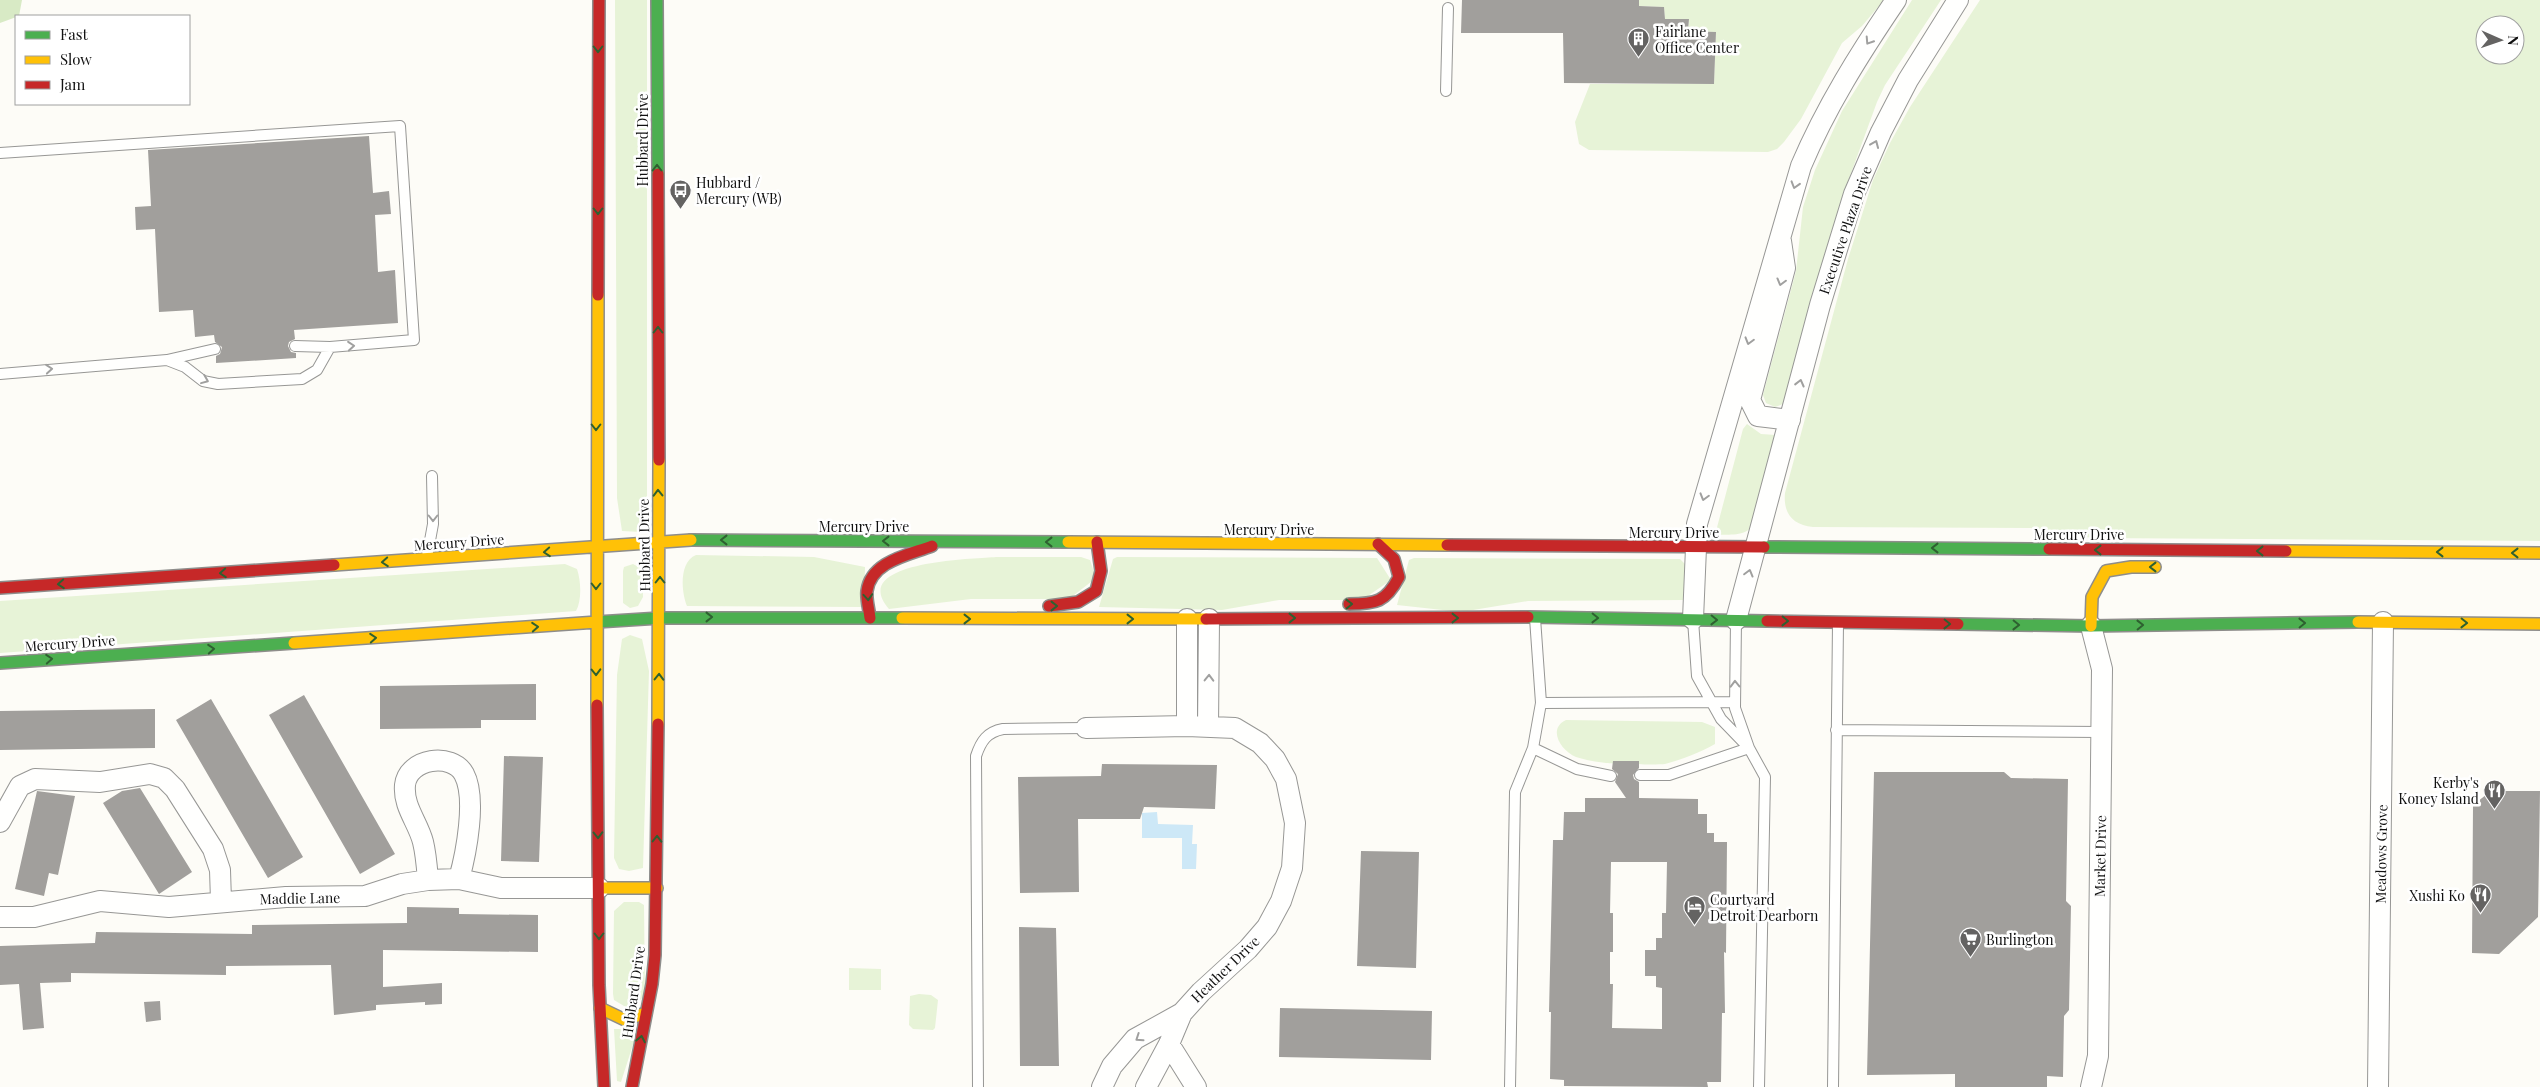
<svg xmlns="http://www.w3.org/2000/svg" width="2540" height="1087" viewBox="0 0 2540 1087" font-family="'Playfair Display',serif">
	<rect width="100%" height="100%" fill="#fdfcf7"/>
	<path fill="#e7f3d7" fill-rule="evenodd" d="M615 0H647V499L641 532 622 531 617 498Z
		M1639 0H1884L1862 26 1842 43 1801 119 1784 142 1777 149 1768 152 1589 150 1579 144 1575 122 1590 84H1714L1716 32 1688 31 1689 19H1665L1664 7 1639 6Z
		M1912 0H1941L1885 85 1877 102 1846 187 1783 404 1775 407 1766 403 1763 395 1796 271 1803 207 1815 170 1842 111Z
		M1980 0H2540V541L2093 538 2031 528 1813 527C1793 525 1783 514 1785 493L1848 259 1873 180 1890 143 1910 107ZM2485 25H2515V55H2485Z
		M1747 424 1761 434 1776 435 1754 525C1744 537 1730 534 1715 535L1743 429Z
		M696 555 814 557 865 567 864 607 687 606C681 591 679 562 696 555Z
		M996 557H1081L1090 560 1096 578 1069 599H971L889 609C847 561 973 559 996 557Z
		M1117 557 1377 558 1391 580 1362 600H1279L1222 610 1099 607 1113 559Z
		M1414 558 1680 559 1686 565 1684 600 1528 601 1461 612 1397 605 1409 560Z
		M565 564 577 569C581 581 582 600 576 611L0 653V601Z
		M633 564 642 569 643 597 638 606 630 608 623 603V571L624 567Z
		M630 635 642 639 649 671 643 868 629 871 619 869 614 858 617 675 622 639Z
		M1566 720 1702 722 1715 727V744C1701 752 1681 760 1665 764 1656 765 1617 764 1606 763 1597 762 1585 760 1576 757 1561 751 1547 729 1566 720Z
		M624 902H639L644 905 645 996 629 1009 614 1000 613 994 614 911Z
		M849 968 881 969V990H849Z
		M919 994 931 995 938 1000 935 1028 933 1030 913 1029 909 1025 910 996Z
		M614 1029H638L621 1082 617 1081Z"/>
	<path fill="#d8eac5" d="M0 0H22L19 16 0 23Z"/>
	<path fill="#cde8f7" d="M1157 812 1158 824 1193 825 1192 844H1197L1196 869H1182V838H1142V813Z"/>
	<path fill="#a19f9c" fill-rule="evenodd" d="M1462 0H1639V6L1664 7 1665 19H1689L1688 31 1716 32 1714 84 1564 83 1563 33H1461Z
		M369 136 373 193 389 191 391 214 375 215 378 272 395 270 398 323 294 330 295 339 289 342 288 346 291 352 296 353V358L216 363V356L220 354 222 347 215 342 214 335 195 337 193 310 159 312 155 229 136 230 135 207 151 206 148 150Z
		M536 684V720H481V728L380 729V686Z
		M304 695 395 854 360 874 269 715Z
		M211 699 303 857 268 878 176 720Z
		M155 709V748L0 750V711Z
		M504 756 543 757 539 862 501 861Z
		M1613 761H1639V768L1633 775 1634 779 1639 782V798L1698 799V814H1707V833H1714V842H1727L1726 953 1724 952 1725 1013H1722L1721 1082H1707L1708 1087 1564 1086V1080L1550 1079 1551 1012H1549L1553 840H1563L1564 812H1585V798H1626L1615 782 1618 774 1612 769ZM1611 862H1667L1666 913H1662V938H1656V950H1645V976H1656V987L1662 988V1029L1612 1028 1613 984H1610V952H1613V913H1610Z
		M1102 764 1217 765 1215 809 1144 807 1140 819H1078L1079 892 1020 893 1018 777 1101 776Z
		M1874 772H2004L2011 778 2068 779 2066 901 2071 906 2069 1010 2064 1016 2063 1077 2047 1076V1087H1955V1074L1867 1075Z
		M140 788 192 872 159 894 103 803 122 791Z
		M37 791 75 796 58 875 49 873 44 896 15 889Z
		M2491 791H2540L2538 917 2499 954 2472 953 2473 805Z
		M1361 851 1419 852 1416 968 1357 966Z
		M407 907 459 908V914L538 915V952L383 950V987L442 983V1004L425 1005V1002L376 1005V1010L334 1015 331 965 226 966V975L71 973V982L40 983 44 1028 23 1030 19 984 0 985V946L95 943 96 932 252 934V925L407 923Z
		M1019 927 1056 928 1059 1066H1020Z
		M160 1001 161 1020 146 1022 144 1002Z
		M1280 1008 1432 1011 1431 1060 1279 1057Z"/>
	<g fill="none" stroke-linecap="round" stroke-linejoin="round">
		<defs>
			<path id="lane" d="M1446 91 1448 8
				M0 153 400 126 414 340 330 347 317 370 302 379 218 384 203 381 185 367 167 360 0 374
				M295 346 330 347
				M167 360 215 349
				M427 557 433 524 432 476
				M1693 620 1697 676 1721 719 1749 748 1765 777 1759 1087
				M1541 703 1735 702
				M1836 730 2101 732
				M1533 748 1577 769 1611 776
				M1640 775H1669L1749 748 1735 708 1736 620
				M978 1087 976 756C981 741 987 732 1003 729L1086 728
				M1510 1087 1515 792 1533 748 1541 703 1535 618
				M1833 1087 1838 623"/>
			<path id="street" d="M1781 241 1785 268 1750 400 1758 416 1790 420
				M1693 619 1697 524 1801 166C1826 107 1860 53 1896 0
				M1736 620 1820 305 1854 194 1881 132 1908 80 1958 0
				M1187 726V619
				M1208 727 1209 619
				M1086 728 1187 726 1235 728 1260 743 1275 759 1286 779 1295 823 1292 868 1281 901 1267 927 1248 949 1201 992 1182 1013 1135 1039 1112 1066 1102 1087
				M0 822 20 786 35 779 100 782 150 774 164 778 175 789 213 849 220 870 221 901
				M428 880C427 868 426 854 423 842 418 822 403 807 405 785 408 758 452 752 464 774 477 798 466 854 459 879
				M0 917H34L100 901 169 907 286 897 365 896 402 884 428 880 459 879 501 888H599
				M1169 1044 1196 1087
				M1146 1087 1169 1044 1182 1013
				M2091 1087 2098 1056 2102 669 2091 626
				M2378 1087 2383 622"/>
			<path id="fast" d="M657 0 658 174
				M691 540 1068 542
				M1764 547 2049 549
				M1528 617 1767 621
				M597 622 660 618H902
				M1958 624 2091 626 2358 622
				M0 663 294 643"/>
			<path id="slow" d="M1068 542 1447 545
				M2286 551 2540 553
				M334 565 691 540
				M902 618 1206 619
				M2358 622 2540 624
				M2091 626 2092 597 2106 571 2131 567H2155
				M294 643 597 622
				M597 705 598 295
				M658 724 659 460
				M599 888H657
				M600 1008 625 1020 646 1013"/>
			<path id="jam" d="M658 174 659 460
				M598 295 599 0
				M1447 545 1764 547
				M2049 549 2286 551
				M0 588 334 565
				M1349 604C1376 604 1386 602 1399 577L1394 559 1378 544
				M1049 606 1078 602 1096 591 1101 571 1097 542
				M870 618C869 609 866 599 867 591 871 561 909 555 932 546
				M1206 619 1528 617
				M1767 621 1958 624
				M597 705 599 985 604 1087
				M632 1087 652 984 655 955 658 724"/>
		</defs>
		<use href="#lane" stroke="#979795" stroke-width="12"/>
		<use href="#street" stroke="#979795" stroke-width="22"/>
		<use href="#fast" stroke="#8e8d8b" stroke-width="14"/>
		<use href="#slow" stroke="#8e8d8b" stroke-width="14"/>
		<use href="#jam" stroke="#8e8d8b" stroke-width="14"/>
		<use href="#lane" stroke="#fffffe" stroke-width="10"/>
		<use href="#street" stroke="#fffffe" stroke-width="20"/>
		<use href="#fast" stroke="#4caf50" stroke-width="11"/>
		<use href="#slow" stroke="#ffc107" stroke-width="11"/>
		<use href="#jam" stroke="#c62828" stroke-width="11"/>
	</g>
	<defs><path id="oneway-chevron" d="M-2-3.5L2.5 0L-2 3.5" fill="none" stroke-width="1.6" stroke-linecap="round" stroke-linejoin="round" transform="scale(1.25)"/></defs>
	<g stroke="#a0a09f">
		<use href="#oneway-chevron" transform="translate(1869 41) rotate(123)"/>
		<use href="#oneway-chevron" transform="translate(1875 144) rotate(-67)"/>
		<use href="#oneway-chevron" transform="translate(1795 185) rotate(107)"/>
		<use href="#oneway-chevron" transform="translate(1781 282) rotate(105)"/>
		<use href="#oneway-chevron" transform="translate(1749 341) rotate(106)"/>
		<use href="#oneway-chevron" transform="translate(351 346) rotate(-5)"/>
		<use href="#oneway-chevron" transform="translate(49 369) rotate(-5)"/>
		<use href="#oneway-chevron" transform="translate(205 380) rotate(22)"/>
		<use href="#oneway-chevron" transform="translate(1800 383) rotate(-76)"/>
		<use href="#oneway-chevron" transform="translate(1704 497) rotate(106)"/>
		<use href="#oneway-chevron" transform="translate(433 518) rotate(90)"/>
		<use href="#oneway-chevron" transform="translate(1749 573) rotate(-75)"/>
		<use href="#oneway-chevron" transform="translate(1209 678) rotate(-89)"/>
		<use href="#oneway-chevron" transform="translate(1735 684) rotate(-91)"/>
		<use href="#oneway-chevron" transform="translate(1139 1038) rotate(146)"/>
	</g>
	<g stroke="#2e6030">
		<use href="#oneway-chevron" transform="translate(598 49) rotate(90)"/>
		<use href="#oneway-chevron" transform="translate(657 168) rotate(-90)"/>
		<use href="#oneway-chevron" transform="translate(598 211) rotate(90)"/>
		<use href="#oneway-chevron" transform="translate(658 330) rotate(-90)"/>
		<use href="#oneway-chevron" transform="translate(596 427) rotate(90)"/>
		<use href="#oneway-chevron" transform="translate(658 493) rotate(-91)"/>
		<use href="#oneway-chevron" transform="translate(724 540) rotate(-180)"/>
		<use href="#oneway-chevron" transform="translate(886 541) rotate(-180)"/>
		<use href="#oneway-chevron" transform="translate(1049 542) rotate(-180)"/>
		<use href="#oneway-chevron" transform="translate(1935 548) rotate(-180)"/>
		<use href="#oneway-chevron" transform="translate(2098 550) rotate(-180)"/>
		<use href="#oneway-chevron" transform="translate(2260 551) rotate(-180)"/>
		<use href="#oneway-chevron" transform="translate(547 552) rotate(176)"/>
		<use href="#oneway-chevron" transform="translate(2440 552) rotate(-180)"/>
		<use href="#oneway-chevron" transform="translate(2515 553) rotate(-180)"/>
		<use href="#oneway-chevron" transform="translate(385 562) rotate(176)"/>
		<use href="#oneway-chevron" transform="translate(2153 567) rotate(180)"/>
		<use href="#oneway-chevron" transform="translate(223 573) rotate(176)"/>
		<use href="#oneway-chevron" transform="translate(660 580) rotate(-90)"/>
		<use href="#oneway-chevron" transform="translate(61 584) rotate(176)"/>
		<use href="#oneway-chevron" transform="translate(596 586) rotate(90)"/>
		<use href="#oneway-chevron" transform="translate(868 597) rotate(86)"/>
		<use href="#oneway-chevron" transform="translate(1349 604) rotate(-1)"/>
		<use href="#oneway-chevron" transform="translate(1054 606)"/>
		<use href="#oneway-chevron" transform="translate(709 617)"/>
		<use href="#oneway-chevron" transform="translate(1292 618)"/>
		<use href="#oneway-chevron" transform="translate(1455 618)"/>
		<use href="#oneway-chevron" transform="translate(1595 618) rotate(1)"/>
		<use href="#oneway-chevron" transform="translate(967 619)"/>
		<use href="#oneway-chevron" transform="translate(1130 619)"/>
		<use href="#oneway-chevron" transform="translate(1714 620) rotate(1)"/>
		<use href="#oneway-chevron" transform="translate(1785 621) rotate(1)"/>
		<use href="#oneway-chevron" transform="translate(2302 623) rotate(-1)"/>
		<use href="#oneway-chevron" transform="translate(2464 623) rotate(1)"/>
		<use href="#oneway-chevron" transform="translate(1947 624) rotate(1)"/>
		<use href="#oneway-chevron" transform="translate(2016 625) rotate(1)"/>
		<use href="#oneway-chevron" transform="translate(2140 625) rotate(-1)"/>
		<use href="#oneway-chevron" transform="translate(535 627) rotate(-4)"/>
		<use href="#oneway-chevron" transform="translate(373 638) rotate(-4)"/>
		<use href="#oneway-chevron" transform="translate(211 649) rotate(-4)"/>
		<use href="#oneway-chevron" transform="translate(49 659) rotate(-4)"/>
		<use href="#oneway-chevron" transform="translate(596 672) rotate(89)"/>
		<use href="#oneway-chevron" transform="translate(659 677) rotate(-89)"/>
		<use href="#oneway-chevron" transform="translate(598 835) rotate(89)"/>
		<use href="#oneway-chevron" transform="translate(657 839) rotate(-89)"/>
		<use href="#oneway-chevron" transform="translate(599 936) rotate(90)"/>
		<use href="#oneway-chevron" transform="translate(641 1039) rotate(-79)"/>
	</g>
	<defs>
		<symbol id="building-pin" viewBox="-11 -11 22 30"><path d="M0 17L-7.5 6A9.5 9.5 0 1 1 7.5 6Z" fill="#646362" stroke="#fff"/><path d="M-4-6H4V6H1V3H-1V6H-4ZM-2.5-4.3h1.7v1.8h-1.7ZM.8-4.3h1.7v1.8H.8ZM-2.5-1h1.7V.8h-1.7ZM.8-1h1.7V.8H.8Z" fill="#fff"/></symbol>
		<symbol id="bus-pin" viewBox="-11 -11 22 30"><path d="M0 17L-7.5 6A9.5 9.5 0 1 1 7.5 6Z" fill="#646362" stroke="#fff"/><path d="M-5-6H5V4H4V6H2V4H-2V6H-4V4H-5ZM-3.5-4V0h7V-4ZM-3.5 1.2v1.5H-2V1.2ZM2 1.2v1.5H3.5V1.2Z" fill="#fff"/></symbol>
		<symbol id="restaurant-pin" viewBox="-11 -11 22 30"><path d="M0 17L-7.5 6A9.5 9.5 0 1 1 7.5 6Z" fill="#646362" stroke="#fff"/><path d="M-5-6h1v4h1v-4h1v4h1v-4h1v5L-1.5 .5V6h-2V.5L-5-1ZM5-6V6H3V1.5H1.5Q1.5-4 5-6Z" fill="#fff"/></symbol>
		<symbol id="hotel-pin" viewBox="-11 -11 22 30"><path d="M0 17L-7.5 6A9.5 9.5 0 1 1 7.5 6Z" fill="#646362" stroke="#fff"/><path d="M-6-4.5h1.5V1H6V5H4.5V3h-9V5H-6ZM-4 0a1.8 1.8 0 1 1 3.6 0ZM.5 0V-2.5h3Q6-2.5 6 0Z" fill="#fff"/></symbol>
		<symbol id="supermarket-pin" viewBox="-11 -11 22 30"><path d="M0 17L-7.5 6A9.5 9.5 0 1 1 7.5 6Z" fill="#646362" stroke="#fff"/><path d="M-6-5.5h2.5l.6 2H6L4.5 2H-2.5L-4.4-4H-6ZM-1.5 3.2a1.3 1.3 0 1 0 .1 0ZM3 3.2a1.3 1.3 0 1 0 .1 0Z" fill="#fff"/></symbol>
	</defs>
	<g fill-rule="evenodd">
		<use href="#building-pin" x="1626" y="26" width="25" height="34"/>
		<use href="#bus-pin" x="668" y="178" width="25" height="34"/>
		<use href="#restaurant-pin" x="2482" y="778" width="25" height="34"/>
		<use href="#restaurant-pin" x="2468" y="882" width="25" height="34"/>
		<use href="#hotel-pin" x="1682" y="894" width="25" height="34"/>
		<use href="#supermarket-pin" x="1958" y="926" width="25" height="34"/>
	</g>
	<g text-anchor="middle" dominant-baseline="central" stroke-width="5" stroke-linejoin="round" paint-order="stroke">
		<g font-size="14" fill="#111" stroke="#fff" text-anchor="start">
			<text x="1655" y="31">Fairlane<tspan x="1655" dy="16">Office Center</tspan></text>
			<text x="696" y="182">Hubbard /<tspan x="696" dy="16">Mercury (WB)</tspan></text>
			<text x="2479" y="782" text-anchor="end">Kerby's<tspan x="2479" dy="16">Koney Island</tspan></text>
			<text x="2465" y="895" text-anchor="end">Xushi Ko</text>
			<text x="1710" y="899">Courtyard<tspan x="1710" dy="16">Detroit Dearborn</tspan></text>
			<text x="1986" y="939">Burlington</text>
		</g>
		<g font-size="14" fill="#111" stroke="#fff">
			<text transform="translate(642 140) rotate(-90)">Hubbard Drive</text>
			<text transform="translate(1845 230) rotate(-71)">Executive Plaza Drive</text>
			<text x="864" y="526">Mercury Drive</text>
			<text x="1269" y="529">Mercury Drive</text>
			<text x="1674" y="532">Mercury Drive</text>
			<text x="2079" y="534">Mercury Drive</text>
			<text transform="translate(459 542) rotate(-4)">Mercury Drive</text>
			<text transform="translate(644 545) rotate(-91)">Hubbard Drive</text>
			<text transform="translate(70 643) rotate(-4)">Mercury Drive</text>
			<text transform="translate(2381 854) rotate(-89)">Meadows Grove</text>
			<text transform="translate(2100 856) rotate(-89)">Market Drive</text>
			<text transform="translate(300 898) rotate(-1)">Maddie Lane</text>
			<text transform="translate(1225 969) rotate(-44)">Heather Drive</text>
			<text transform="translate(633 992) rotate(-82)">Hubbard Drive</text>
		</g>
	</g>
	<rect x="15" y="15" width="175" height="90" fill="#ffffff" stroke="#a0a0a0"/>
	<rect x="25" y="31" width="25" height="8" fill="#4caf50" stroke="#a0a0a0"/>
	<text x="60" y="40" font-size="15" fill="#111111">Fast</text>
	<rect x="25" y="56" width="25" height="8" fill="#ffc107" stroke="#a0a0a0"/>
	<text x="60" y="65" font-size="15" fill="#111111">Slow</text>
	<rect x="25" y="81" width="25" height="8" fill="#c62828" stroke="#a0a0a0"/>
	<text x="60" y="90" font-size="15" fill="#111111">Jam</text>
	<g transform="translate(2500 40) rotate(92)"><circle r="24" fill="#ffffff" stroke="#a0a0a0"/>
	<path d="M0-4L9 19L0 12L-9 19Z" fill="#646362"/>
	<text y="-8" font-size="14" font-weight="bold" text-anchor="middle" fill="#111111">N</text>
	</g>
</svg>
